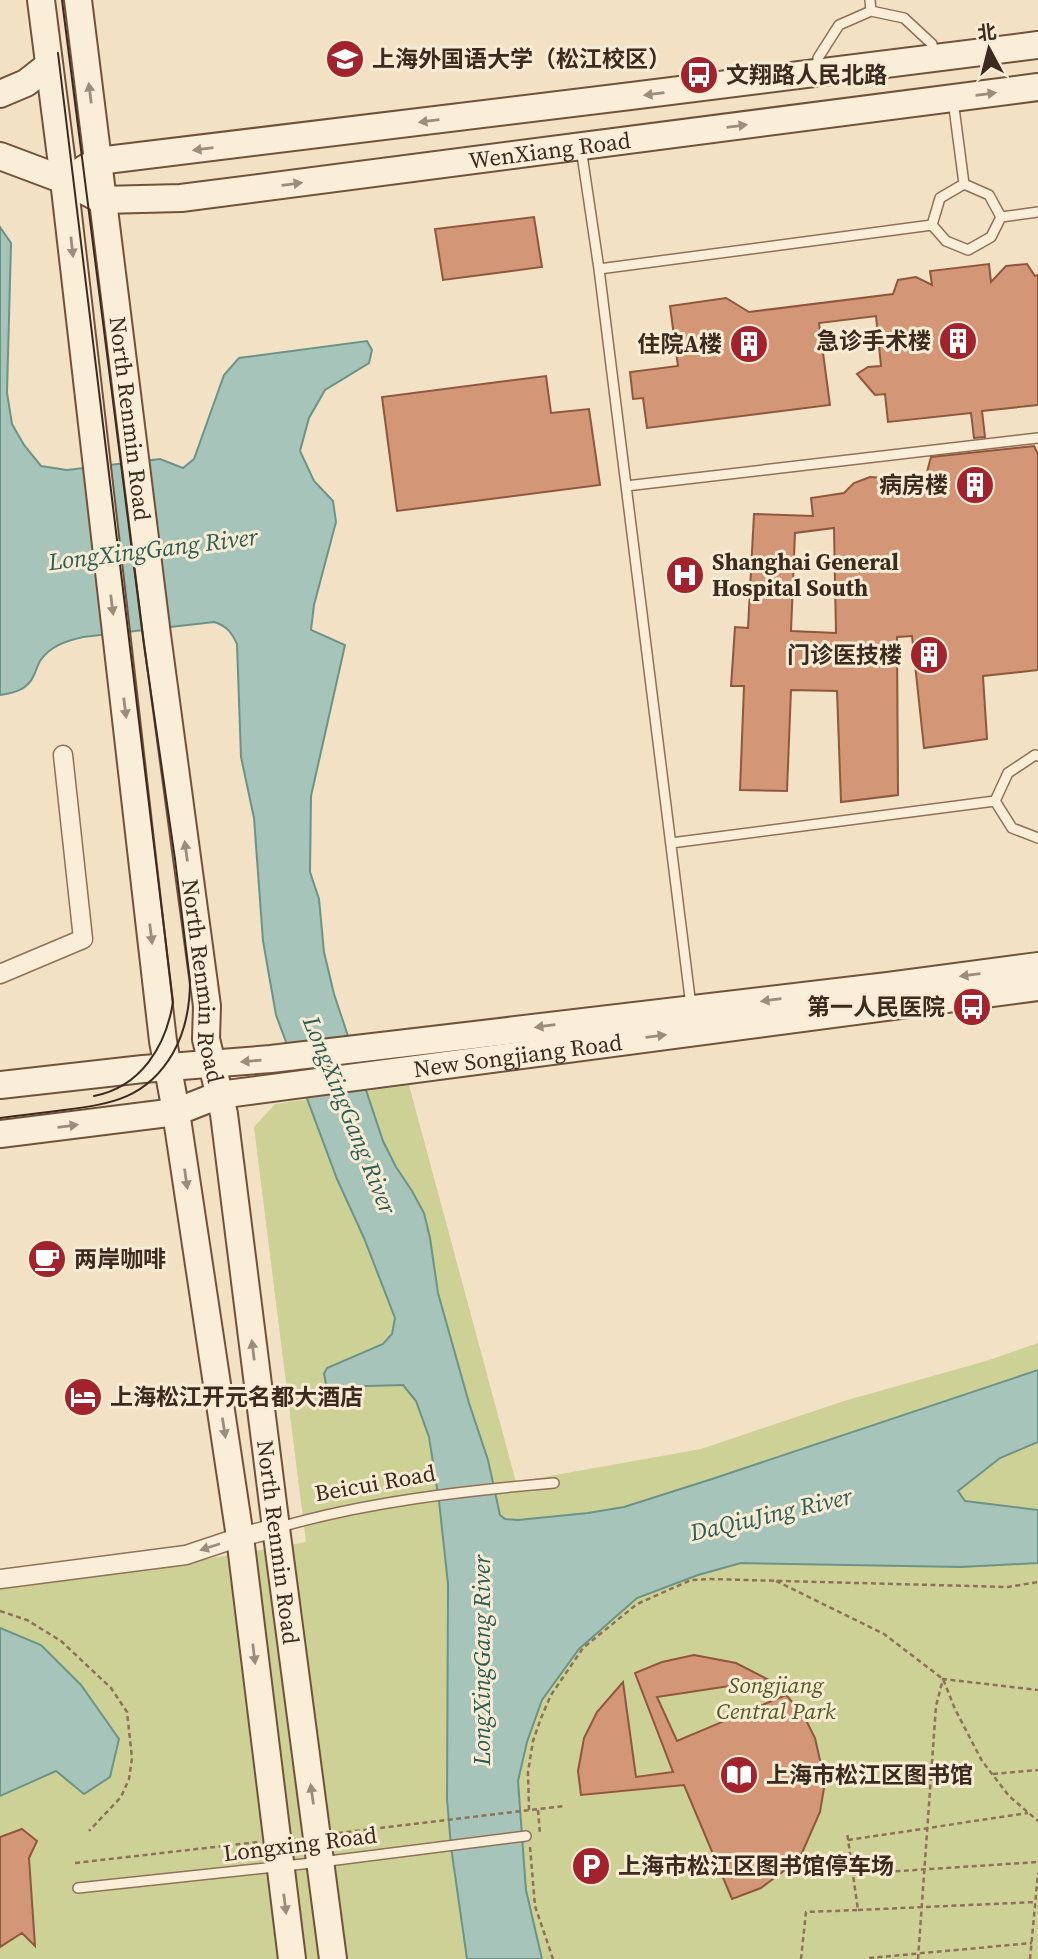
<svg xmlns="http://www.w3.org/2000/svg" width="1038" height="1959" viewBox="0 0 1038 1959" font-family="'Source Serif 4','Noto Sans SC',serif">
	<rect width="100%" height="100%" fill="#f2e1c4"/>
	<path fill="#ced196" d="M409 1085 516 1482 701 1449 844 1401 986 1361 1038 1343V1959H0V1588L160 1567 306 1542 254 1127 275 1104Z"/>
	<path fill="#a6c4b9" stroke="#6b9487" stroke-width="2" d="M0 227 11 243 7 393 12 424 24 445 41 466 67 470 160 459 183 468 194 459 224 375 239 358 367 341 372 350 369 363 325 390 309 418 300 451 314 481 333 501 336 522 314 605 311 630 345 645 311 796 310 872 319 899 324 952 334 994 383 1141 396 1167 412 1191 424 1213 430 1238 438 1293 469 1403 488 1460 500 1515 505 1519 518 1520 588 1513 624 1507 712 1479 1038 1370V1442L1000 1458 958 1491 965 1501 1038 1510V1563L961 1567 741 1563 698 1575 637 1598 579 1649 542 1700 527 1742 518 1781 526 1890 542 1959H467L451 1847 447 1799 448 1584 439 1501 429 1437 416 1401 403 1385 334 1387 326 1384 324 1374 327 1368 383 1344 392 1334 395 1318 364 1238 337 1179 276 1015 263 941 254 818 241 757 237 644C232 633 227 626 214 622L83 637C66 641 50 646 40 661 37 666 36 672 33 677 27 690 13 693 0 695Z
		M0 1628 41 1645 81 1685 119 1739 110 1777 84 1794 56 1771 0 1796Z"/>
	<path fill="#d39676" stroke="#8f573c" stroke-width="2" fill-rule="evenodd" d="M534 217 542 267 443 280 435 229Z
		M989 264 991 282 1006 266 1027 264 1035 276 1038 275V405L982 411 985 437 974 438 971 413 888 422 885 394 875 395 857 374 868 367 881 366 876 316 819 323 830 405 647 428 643 398 633 399 630 372 678 366 670 306 726 298 749 312 893 294 898 280 916 277 932 285 930 271Z
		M546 376 551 413 589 409 600 485 397 511 382 397Z
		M1034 446 1038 454V670L983 676 987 739 924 748 912 636 897 637 898 795 841 802 837 691 791 690 787 791 740 790 744 686H731L735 627 748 628 754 514 813 516 811 498 844 493 854 483 870 477 884 478 897 486 929 483 927 472 931 457ZM834 528 836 633 791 631 795 533Z
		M694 1655 736 1663 769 1680 657 1697 677 1741 786 1695 803 1714 815 1738 825 1782 820 1812 802 1853 785 1870 761 1888 732 1899 684 1785 581 1795 578 1771 584 1738 597 1712 623 1682 636 1777 673 1772 635 1673 662 1662Z
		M22 1829 37 1841 29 1858 35 1946 22 1933 0 1947V1837Z"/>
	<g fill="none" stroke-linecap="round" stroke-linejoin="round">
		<defs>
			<path id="service" d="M870 0 871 11
				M818 70V58L839 25 871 11 904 18 932 44 934 57
				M953 100 964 184
				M581 148 599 269 691 1006
				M964 184 989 195 1001 217 991 237 968 250 946 241 932 225 940 198Z
				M1001 217 1038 212
				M599 269 932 225
				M626 486 1038 438
				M1038 756 1035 755 1008 773 995 801 1012 828 1038 838
				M671 843 995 801
				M277 1528C365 1502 463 1491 554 1483
				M78 1888 321 1862 526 1836"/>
			<path id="minor" d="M0 974 83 939 63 755
				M0 1579 186 1555 240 1537 276 1528"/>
			<g id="secondary">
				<path d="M41 0 64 180 163 1041 176 1112 240 1537 292 1959"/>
				<path id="s1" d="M78 0 157 635 207 1006 206 1039 224 1114 276 1528 333 1959"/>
				<path d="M0 94 26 83 49 65"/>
				<path id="s2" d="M0 156 64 180 102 200 181 198 1038 87"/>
				<path d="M84 169 98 161C411 123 725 85 1038 45"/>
				<path d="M0 1085 143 1069 271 1059 888 986 1038 966"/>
				<path id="s3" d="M0 1134 176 1112 219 1095 1038 987"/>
			</g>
		</defs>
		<use href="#service" stroke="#8e7158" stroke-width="12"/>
		<use href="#minor" stroke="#8e7158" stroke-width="21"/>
		<use href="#secondary" stroke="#70523b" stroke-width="30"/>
		<path stroke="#8e7158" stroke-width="2.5" stroke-dasharray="5 3.5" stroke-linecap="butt" d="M776 1581 884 1634 943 1679 955 1709 982 1761 1009 1796 1038 1821
			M0 1611 27 1620 61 1641 111 1688 127 1712 132 1758 129 1779 121 1797 89 1831
			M993 1774 1038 1770
			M529 1810 528 1772 533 1741 541 1718 551 1695 583 1648 637 1604 691 1580 709 1579 1008 1587 1038 1582
			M538 1810 540 1834
			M338 1833 564 1806
			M848 1840 1028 1813
			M530 1847 535 1906 553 1959
			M75 1863 258 1842
			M853 1874 1038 1862
			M858 1910 1036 1902
			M869 1958 1032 1943
			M801 1959 806 1912 858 1910 847 1832
			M918 1959 936 1706 943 1679 1038 1690
			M1030 1959 1038 1873"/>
		<use href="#service" stroke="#fbeed8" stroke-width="9"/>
		<use href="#minor" stroke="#fbeed8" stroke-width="18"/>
		<use href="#secondary" stroke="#fbeed8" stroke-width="26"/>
		<path stroke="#3d2a1e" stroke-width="2" d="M58 53 173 1002C166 1046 141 1087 94 1096
			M0 1118C21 1115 43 1113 64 1110 112 1104 147 1098 173 1053 186 1030 190 1007 190 981L175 859 144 645 62 0"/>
	</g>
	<defs><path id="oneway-solid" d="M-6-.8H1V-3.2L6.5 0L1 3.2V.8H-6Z" transform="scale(1.75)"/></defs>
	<g fill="#9c8c7b">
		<use href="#oneway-solid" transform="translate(90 93) rotate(-97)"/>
		<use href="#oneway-solid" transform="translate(654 94) rotate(173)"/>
		<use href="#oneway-solid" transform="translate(986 94) rotate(-7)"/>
		<use href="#oneway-solid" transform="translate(429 121) rotate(173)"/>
		<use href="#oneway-solid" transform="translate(737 126) rotate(-7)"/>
		<use href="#oneway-solid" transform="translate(203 149) rotate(173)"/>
		<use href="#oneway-solid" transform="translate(292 184) rotate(-7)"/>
		<use href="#oneway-solid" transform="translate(72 247) rotate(84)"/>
		<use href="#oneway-solid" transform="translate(112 605) rotate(83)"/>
		<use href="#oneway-solid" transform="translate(125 708) rotate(83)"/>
		<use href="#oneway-solid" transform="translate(186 851) rotate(-98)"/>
		<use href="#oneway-solid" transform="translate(151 934) rotate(83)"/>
		<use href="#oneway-solid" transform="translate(970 975) rotate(173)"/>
		<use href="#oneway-solid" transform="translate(771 1000) rotate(173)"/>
		<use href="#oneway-solid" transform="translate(545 1026) rotate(173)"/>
		<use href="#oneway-solid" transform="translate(656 1036) rotate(-7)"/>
		<use href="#oneway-solid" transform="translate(251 1061) rotate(175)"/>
		<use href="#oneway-solid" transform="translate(68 1126) rotate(-7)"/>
		<use href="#oneway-solid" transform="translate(186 1179) rotate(82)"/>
		<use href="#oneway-solid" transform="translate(253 1350) rotate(-97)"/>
		<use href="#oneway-solid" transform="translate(224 1428) rotate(81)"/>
		<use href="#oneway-solid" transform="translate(210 1547) rotate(162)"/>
		<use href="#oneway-solid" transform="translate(254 1654) rotate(83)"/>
		<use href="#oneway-solid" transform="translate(312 1794) rotate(-98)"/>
		<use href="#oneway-solid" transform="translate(285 1904) rotate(83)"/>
	</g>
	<defs>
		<symbol id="university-disc" viewBox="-11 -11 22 22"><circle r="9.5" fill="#a2232d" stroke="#f8ebd4"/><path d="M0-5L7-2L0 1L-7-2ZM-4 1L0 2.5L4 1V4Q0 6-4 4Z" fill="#fff"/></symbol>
		<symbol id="bus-disc" viewBox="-11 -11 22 22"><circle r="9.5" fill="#a2232d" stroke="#f8ebd4"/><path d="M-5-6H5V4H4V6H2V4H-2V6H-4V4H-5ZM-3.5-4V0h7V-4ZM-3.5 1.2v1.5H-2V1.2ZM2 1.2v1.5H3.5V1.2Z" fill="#fff"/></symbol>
		<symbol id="building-disc" viewBox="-11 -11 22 22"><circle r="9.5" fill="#a2232d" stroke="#f8ebd4"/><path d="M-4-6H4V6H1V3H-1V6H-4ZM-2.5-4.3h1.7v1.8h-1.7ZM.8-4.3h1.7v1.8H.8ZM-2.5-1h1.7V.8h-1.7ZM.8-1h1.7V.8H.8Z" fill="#fff"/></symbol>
		<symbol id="hospital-disc" viewBox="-11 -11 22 22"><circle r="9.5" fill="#a2232d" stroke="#f8ebd4"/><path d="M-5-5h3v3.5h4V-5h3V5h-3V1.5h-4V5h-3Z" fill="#fff"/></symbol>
		<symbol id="cafe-disc" viewBox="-11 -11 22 22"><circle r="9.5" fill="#a2232d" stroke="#f8ebd4"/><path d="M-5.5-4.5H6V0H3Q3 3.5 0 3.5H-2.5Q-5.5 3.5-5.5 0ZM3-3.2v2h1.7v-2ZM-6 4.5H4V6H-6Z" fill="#fff"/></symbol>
		<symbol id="hotel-disc" viewBox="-11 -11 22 22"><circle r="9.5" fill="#a2232d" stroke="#f8ebd4"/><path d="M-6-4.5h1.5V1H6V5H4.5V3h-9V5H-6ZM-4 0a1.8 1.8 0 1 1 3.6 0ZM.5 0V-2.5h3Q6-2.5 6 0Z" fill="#fff"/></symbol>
		<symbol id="library-disc" viewBox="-11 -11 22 22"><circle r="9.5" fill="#a2232d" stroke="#f8ebd4"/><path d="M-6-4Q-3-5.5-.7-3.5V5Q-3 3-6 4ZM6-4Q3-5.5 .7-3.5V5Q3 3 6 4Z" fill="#fff"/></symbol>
		<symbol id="parking-disc" viewBox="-11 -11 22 22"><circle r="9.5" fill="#a2232d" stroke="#f8ebd4"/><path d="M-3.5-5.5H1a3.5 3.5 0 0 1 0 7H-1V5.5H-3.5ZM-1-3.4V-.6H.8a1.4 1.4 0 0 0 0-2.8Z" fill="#fff"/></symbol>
	</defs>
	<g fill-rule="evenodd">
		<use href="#university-disc" x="323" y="37" width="44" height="44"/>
		<use href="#bus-disc" x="677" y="53" width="44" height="44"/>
		<use href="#building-disc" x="936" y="319" width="44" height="44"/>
		<use href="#building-disc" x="727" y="322" width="44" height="44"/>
		<use href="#building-disc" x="953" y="463" width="44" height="44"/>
		<use href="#hospital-disc" x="663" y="553" width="44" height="44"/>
		<use href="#building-disc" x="907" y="633" width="44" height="44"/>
		<use href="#bus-disc" x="950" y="985" width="44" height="44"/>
		<use href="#cafe-disc" x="25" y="1237" width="44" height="44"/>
		<use href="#hotel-disc" x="61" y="1375" width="44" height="44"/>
		<use href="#library-disc" x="717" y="1753" width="44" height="44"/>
		<use href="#parking-disc" x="569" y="1844" width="44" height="44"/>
	</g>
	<g text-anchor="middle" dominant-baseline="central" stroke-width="6" stroke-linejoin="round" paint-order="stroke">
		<g font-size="23" font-weight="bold" fill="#3d2a1e" stroke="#f8ebd4" text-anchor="start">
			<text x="372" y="59">上海外国语大学（松江校区）</text>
			<text x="726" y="75">文翔路人民北路</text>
			<text x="931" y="341" text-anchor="end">急诊手术楼</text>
			<text x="722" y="344" text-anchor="end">住院A楼</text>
			<text x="948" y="485" text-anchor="end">病房楼</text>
			<text x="712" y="562">Shanghai General<tspan x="712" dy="26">Hospital South</tspan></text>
			<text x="902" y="655" text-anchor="end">门诊医技楼</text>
			<text x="945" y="1007" text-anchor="end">第一人民医院</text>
			<text x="74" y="1259">两岸咖啡</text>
			<text x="110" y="1397">上海松江开元名都大酒店</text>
			<text x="766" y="1775">上海市松江区图书馆</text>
			<text x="618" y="1866">上海市松江区图书馆停车场</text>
		</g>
		<g font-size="23" fill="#3d2a1e" stroke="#f8ebd4">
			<text stroke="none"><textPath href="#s2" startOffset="562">WenXiang Road</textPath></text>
			<text stroke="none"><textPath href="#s1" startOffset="422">North Renmin Road</textPath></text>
			<text stroke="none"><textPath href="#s1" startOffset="989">North Renmin Road</textPath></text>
			<text stroke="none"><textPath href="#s3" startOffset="525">New Songjiang Road</textPath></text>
			<text transform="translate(375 1483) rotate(-10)">Beicui Road</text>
			<text stroke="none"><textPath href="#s1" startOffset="1556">North Renmin Road</textPath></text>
			<text transform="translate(300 1844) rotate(-7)">Longxing Road</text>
		</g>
		<g font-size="23" font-style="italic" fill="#515b22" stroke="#f8ebd4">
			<text x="776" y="1685">Songjiang<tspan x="776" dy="26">Central Park</tspan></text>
		</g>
		<g font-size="24" font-style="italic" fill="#2c5e57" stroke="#f8ebd4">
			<text transform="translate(153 549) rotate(-7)">LongXingGang River</text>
			<text transform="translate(350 1115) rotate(68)">LongXingGang River</text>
			<text transform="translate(771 1514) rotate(-13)">DaQiuJing River</text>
			<text transform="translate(481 1660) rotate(-90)">LongXingGang River</text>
		</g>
	</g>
	<g transform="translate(989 49) rotate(353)" stroke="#f8ebd4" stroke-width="5" paint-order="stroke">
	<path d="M0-5L12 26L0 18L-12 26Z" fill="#3d2a1e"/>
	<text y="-10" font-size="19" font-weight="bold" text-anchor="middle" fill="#3d2a1e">北</text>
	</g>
</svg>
